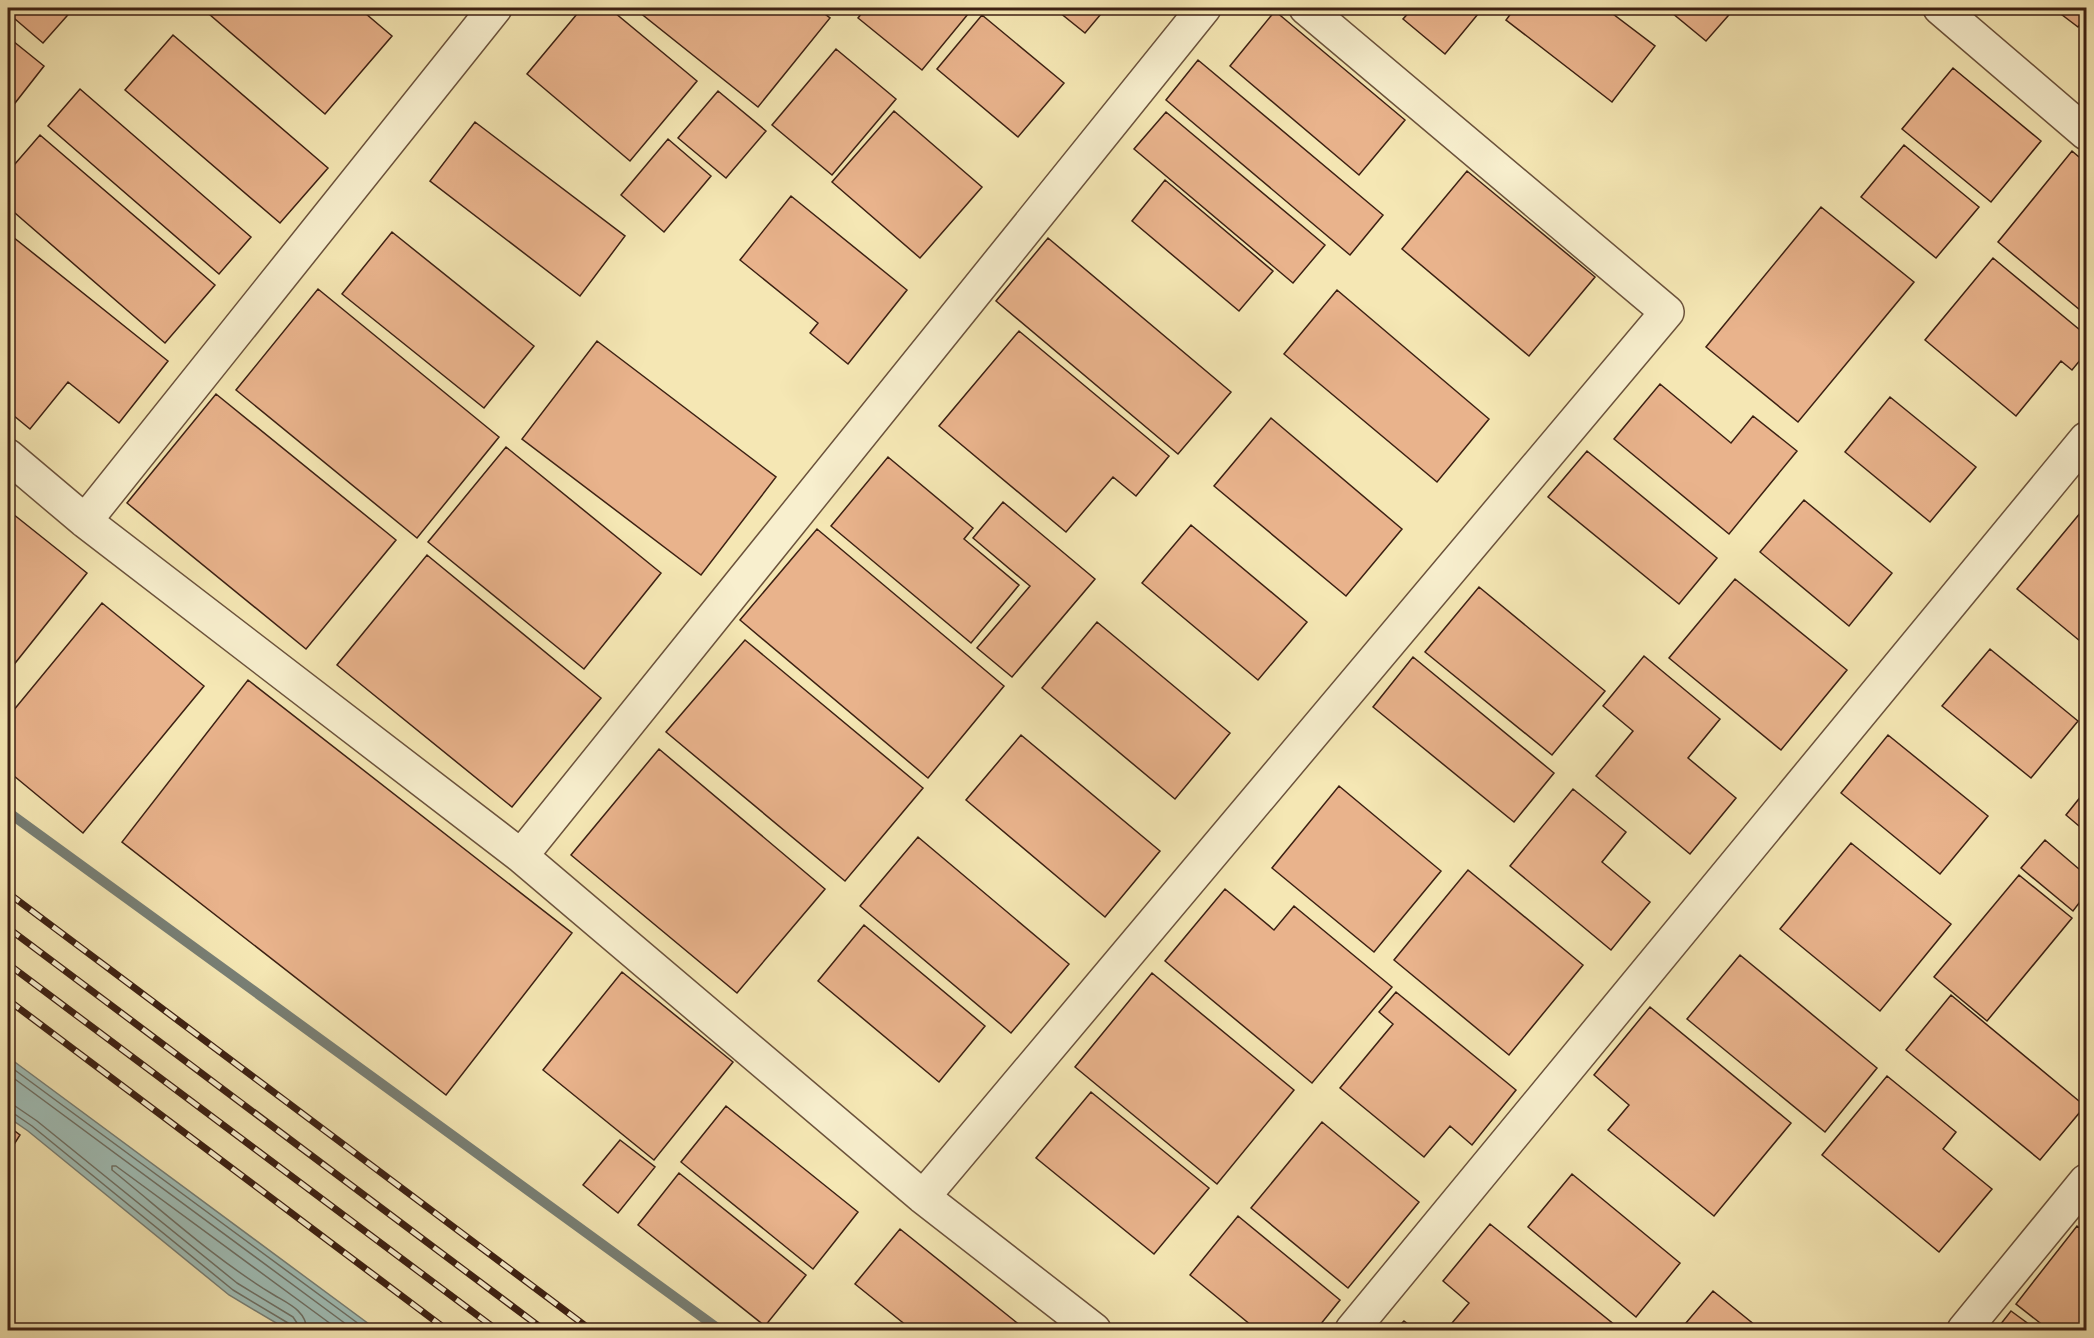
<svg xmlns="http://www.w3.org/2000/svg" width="2094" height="1338" viewBox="0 0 2094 1338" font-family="'IM FELL DW Pica',serif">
	<rect width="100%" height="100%" fill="#f5e7b4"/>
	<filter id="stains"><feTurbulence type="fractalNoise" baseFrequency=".00333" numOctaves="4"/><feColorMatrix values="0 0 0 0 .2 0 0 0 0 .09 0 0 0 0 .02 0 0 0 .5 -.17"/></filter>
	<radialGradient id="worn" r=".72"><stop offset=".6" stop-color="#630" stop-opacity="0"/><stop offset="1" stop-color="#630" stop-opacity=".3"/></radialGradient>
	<path fill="#a0beb7" stroke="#787f75" stroke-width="1.5" d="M8 1057 377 1330H288L229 1295 28 1131 8 1117Z"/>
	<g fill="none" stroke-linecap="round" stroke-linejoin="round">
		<path stroke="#6e7065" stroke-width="1.5" d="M8 1065 367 1330
			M8 1074 354 1330
			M8 1105 15 1106 37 1121 237 1283 293 1317 297 1323 298 1330
			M8 1112 13 1113 32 1126 233 1290 288 1323 290 1330
			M307 1330C306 1311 289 1304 274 1295 216 1260 165 1213 112 1170V1166H116L339 1330"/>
		<path stroke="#787f75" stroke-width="10" d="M8 812 720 1330"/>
	</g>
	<path fill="#e9b38c" stroke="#3d2113" stroke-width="1.5" d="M8 8H74L43 43 8 13Z
		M202 8H359L392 36 325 114Z
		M582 8H609L697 81 630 161 527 74Z
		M634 8H817L830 18 758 107Z
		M866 8H973L922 70 858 18Z
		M1054 8H1106L1085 33Z
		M1413 8H1483L1445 54 1403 19Z
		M1515 8H1605L1655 46 1612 102 1506 20Z
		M1666 8H1735L1706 41Z
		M2053 8H2086V16L2078 27Z
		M1275 11 1405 120 1359 175 1230 66Z
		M982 15 1064 83 1018 137 937 69Z
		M173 35 328 168 280 223 125 90Z
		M8 37 44 66 8 112Z
		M836 49 896 99 832 175 772 125Z
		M1198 60 1383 215 1350 255 1166 100Z
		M1953 68 2041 141 1991 202 1902 129Z
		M80 89 251 237 219 274 48 126Z
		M718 91 766 131 726 178 678 138Z
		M894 111 982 187 920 258 832 182Z
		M1166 112 1325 245 1293 283 1134 149Z
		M475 122 625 236 580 296 430 181Z
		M40 135 215 285 165 343 8 207V172Z
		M668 139 711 176 664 232 621 195Z
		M1904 145 1979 207 1936 258 1861 197Z
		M2072 151 2086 163V315L1998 242Z
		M1467 171 1595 277 1529 356 1402 249Z
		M1165 180 1273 271 1239 311 1132 221Z
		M791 196 907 290 848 364 810 333 818 323 740 260Z
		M1821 207 1914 282 1798 422 1706 347Z
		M392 232 534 346 484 408 342 294Z
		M8 233 168 361 119 423 68 382 30 429 8 411Z
		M1048 238 1231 392 1178 454 996 301Z
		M1993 258 2086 335V353L2072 370 2061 361 2016 416 1925 340Z
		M318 289 499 437 417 538 236 390Z
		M1337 290 1489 419 1437 482 1284 354Z
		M1019 331 1169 456 1136 496 1113 477 1066 532 939 426Z
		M597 341 776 477 701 575 522 439Z
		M1660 384 1731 443 1753 416 1797 451 1729 534 1614 439Z
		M216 394 396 540 306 649 127 503Z
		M1890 397 1976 467 1930 522 1845 452Z
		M1271 418 1402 529 1346 596 1214 486Z
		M506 447 661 573 584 669 428 542Z
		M1587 451 1717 558 1679 604 1548 497Z
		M888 457 973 528 964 539 1019 585 971 643 831 526Z
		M1804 500 1892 573 1849 626 1760 552Z
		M1003 502 1095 579 1012 677 977 648 1030 586 973 538Z
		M2086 506V646L2017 589Z
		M8 510 87 573 8 672Z
		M1191 525 1307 622 1258 680 1142 583Z
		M817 529 1004 686 928 778 740 620Z
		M427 555 601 698 512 807 337 665Z
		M1735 579 1847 670 1781 750 1669 658Z
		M1479 587 1605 691 1552 755 1425 652Z
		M102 603 204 686 83 833 8 771V717Z
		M1097 622 1230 733 1175 799 1042 688Z
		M745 640 923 788 845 881 666 732Z
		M1990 649 2078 721 2031 778 1942 706Z
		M1644 656 1720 719 1688 758 1736 798 1690 854 1596 776 1633 731 1603 706Z
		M1413 657 1554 773 1514 822 1373 707Z
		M248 680 572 933 446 1095 122 842Z
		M1021 735 1160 851 1105 917 966 800Z
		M1888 735 1988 816 1940 874 1841 793Z
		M659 749 825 889 737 993 571 855Z
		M1339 786 1441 871 1374 952 1272 868Z
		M1573 789 1626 832 1602 862 1650 902 1611 950 1510 866Z
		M2086 790V832L2066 815Z
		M918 837 1069 964 1011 1033 860 906Z
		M2045 840 2086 875V894L2073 911 2021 868Z
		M1851 843 1951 924 1880 1011 1780 929Z
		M1468 870 1583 965 1509 1055 1394 960Z
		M2019 875 2072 918 1987 1021 1934 977Z
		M1225 889 1274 930 1294 906 1392 987 1312 1083 1165 961Z
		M864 925 985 1026 939 1082 818 981Z
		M1740 955 1877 1068 1825 1132 1687 1019Z
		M622 972 733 1062 654 1160 543 1070Z
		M1152 973 1294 1090 1217 1184 1075 1067Z
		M1396 992 1516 1090 1472 1145 1450 1126 1424 1157 1340 1088 1393 1024 1379 1012Z
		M1951 995 2085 1106 2040 1160 1906 1050Z
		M1650 1007 1791 1123 1714 1216 1608 1130 1629 1105 1594 1075Z
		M1887 1076 1956 1132 1943 1149 1992 1189 1939 1252 1822 1155Z
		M1091 1092 1209 1188 1154 1254 1036 1158Z
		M726 1106 858 1212 813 1269 681 1162Z
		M1322 1122 1419 1202 1348 1288 1251 1208Z
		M8 1126 20 1135 8 1154Z
		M620 1140 655 1167 618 1213 583 1185Z
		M679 1173 806 1275 765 1326 638 1225Z
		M1572 1174 1680 1263 1636 1317 1528 1227Z
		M1238 1216 1340 1300 1316 1330H1257L1190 1275Z
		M1490 1224 1621 1330H1446L1469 1303 1443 1281Z
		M2077 1226 2086 1233V1330H2049L2016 1304Z
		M900 1229 1026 1330H912L855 1284Z
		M1713 1291 1761 1330H1680Z
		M2011 1311 2037 1330H1996Z
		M1404 1321 1416 1330H1395Z"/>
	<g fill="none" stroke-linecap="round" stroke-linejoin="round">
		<defs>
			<path id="minor" d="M1940 8 2086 133
				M8 456 85 521 521 856 923 1197 1094 1330
				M85 521 495 8
				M521 856 1204 8
				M923 1197 1667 312 1306 8
				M1352 1330 2086 439
				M1964 1330 2086 1181"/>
		</defs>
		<use href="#minor" stroke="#6b523b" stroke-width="36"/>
		<use href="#minor" stroke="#f8efce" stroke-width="33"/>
		<defs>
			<path id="rail" d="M8 893 591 1330
				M8 928 544 1330
				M8 964 497 1330
				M8 1000 447 1330"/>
		</defs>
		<use href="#rail" stroke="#3d2113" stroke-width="7"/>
		<use href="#rail" stroke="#f8efce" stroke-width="4.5" stroke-dasharray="14" stroke-linecap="butt"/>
	</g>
	<rect width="2094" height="1338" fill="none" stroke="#f5e7b4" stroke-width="30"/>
	<rect x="9" y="9" width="2076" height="1320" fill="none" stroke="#3d2113" stroke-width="3"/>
	<rect x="15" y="15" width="2064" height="1308" fill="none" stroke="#3d2113" stroke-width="1.5"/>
	<rect width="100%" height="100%" filter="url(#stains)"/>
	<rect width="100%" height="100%" fill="url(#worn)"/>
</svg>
